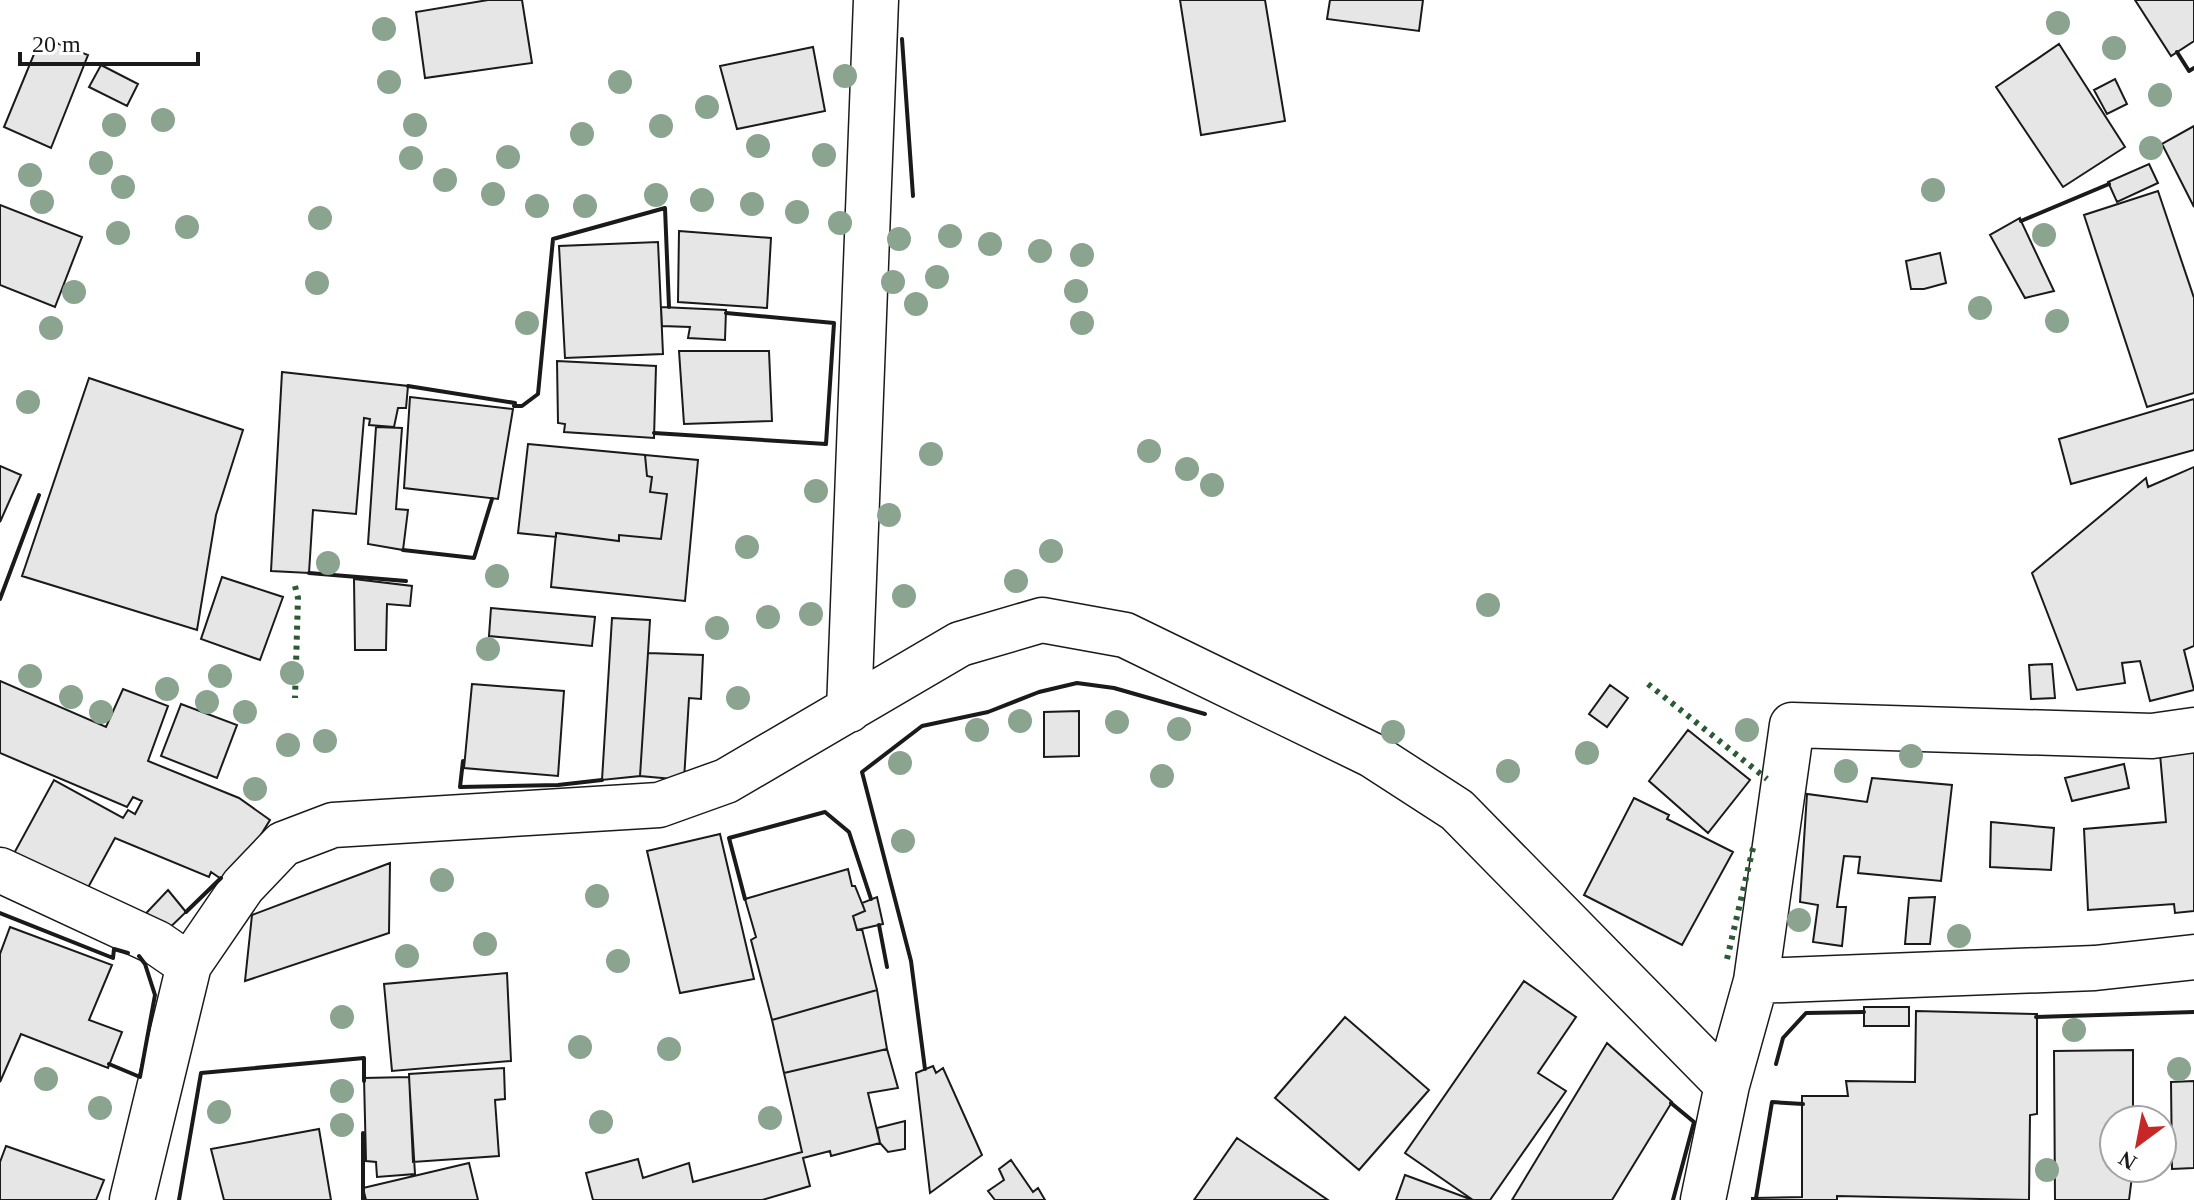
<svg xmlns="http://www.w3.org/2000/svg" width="2194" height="1200" viewBox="0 0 2194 1200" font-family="Georgia,serif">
	<rect width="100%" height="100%" fill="#fff"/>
	<path fill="#e6e6e6" stroke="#1a1a1a" stroke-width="2" d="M488 0H522L532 63 425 78 416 12Z
		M1180 0H1265L1285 121 1201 135Z
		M1330 0H1423L1419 31 1327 19Z
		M2135 0H2194V41L2171 56Z
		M41 37 88 55 51 148 4 127Z
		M2059 44 2125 147 2063 187 1996 87Z
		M813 47 825 111 737 129 720 66Z
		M101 65 138 84 127 106 89 87Z
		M2115 79 2127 104 2107 114 2094 90Z
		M2194 126V207L2162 144Z
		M2149 164 2158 183 2117 202 2108 182Z
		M2158 191 2194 298V393L2147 407 2084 215Z
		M0 205 82 237 55 307 0 285Z
		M2020 218 2021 221 2054 291 2025 298 1990 235Z
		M679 231 771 238 767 308 678 302Z
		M658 242 663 354 565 358 559 246Z
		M1940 253 1946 283 1924 289H1911L1906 261Z
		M661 307 726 310 725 340 688 338 690 327 662 326Z
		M679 351H769L772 421 684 424Z
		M557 361 656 366 654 438 564 432 565 424 558 423Z
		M282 372 408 386 406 408H398L394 427 369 425 370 419 364 418 356 514 313 510 309 573 271 571Z
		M89 378 243 430 216 515 197 630 22 576Z
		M410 397 513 409 498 499 404 488Z
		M2194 399V450L2071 484 2059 439Z
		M376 427 402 428 396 509 408 510 403 550 368 544Z
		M528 444 645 455 647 476 652 477 650 492 667 494 661 539 619 535V541L556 533V537L518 533Z
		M645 455 698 460 685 601 551 587 556 533 619 541V535L661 539 667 494 650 492 652 477 647 476Z
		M0 466 21 475 0 522Z
		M2194 467V646L2184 650 2194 690 2150 701 2140 661 2122 663 2125 683 2077 690 2032 573 2146 478 2148 487Z
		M222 577 283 597 260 660 201 639Z
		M354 579 412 586 410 606 387 604 386 650H355Z
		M491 608 595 617 592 646 489 636Z
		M612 618 650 620 648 653 640 776 602 780Z
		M648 653 703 655 701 699 689 698 684 780 640 776Z
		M2052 664 2055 698 2031 699 2029 665Z
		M0 681 106 727 123 689 168 706 148 761 239 798 270 820 230 885 211 872 209 877 115 838 84 895 12 857 54 780 123 818 128 810 135 814 142 801 133 797 127 807 0 753Z
		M472 684 564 691 558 776 464 768Z
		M1610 685 1628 698 1607 727 1589 714Z
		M181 704 237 725 217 778 161 756Z
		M1079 711V756L1044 757V712Z
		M1688 730 1750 780 1708 833 1649 781Z
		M2194 749V911L2175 913 2174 904 2088 910 2084 829 2166 822 2160 754Z
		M2124 764 2129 788 2072 801 2065 778Z
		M1872 778 1952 785 1941 881 1858 873 1860 857 1844 856 1837 907H1846L1842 946 1813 942 1818 905 1800 902 1807 794 1867 802Z
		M1634 798 1669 815 1667 819 1733 852 1682 945 1584 895Z
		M1991 822 2054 828 2051 870 1990 867Z
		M720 834 754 979 680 993 647 851Z
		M390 863 389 933 245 981 252 915Z
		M848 869 852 886H855L865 911 853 916 857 930 862 929 877 990 772 1020 751 940 756 937 745 899Z
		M168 890 186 912 160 937 135 925Z
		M877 897 883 924 857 930 853 916 865 911 862 903Z
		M1935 897 1930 944H1905L1909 898Z
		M10 927 112 965 89 1020 122 1032 108 1068 21 1034 0 1082V954Z
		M507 973 511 1061 392 1071 384 984Z
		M1524 981 1576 1017 1538 1073 1566 1091 1490 1200H1473L1405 1153Z
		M877 990 887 1049 784 1073 772 1020Z
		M1864 1007H1909V1026H1864Z
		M1916 1011 2037 1014V1114L2030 1115 2029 1200 1837 1196V1200H1752V1198L1802 1197V1096H1848L1846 1081 1915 1082Z
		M1345 1017 1429 1090 1359 1170 1275 1098Z
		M1607 1043 1672 1102 1612 1200H1512Z
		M887 1049 898 1088 868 1093 880 1143 831 1156 830 1151 803 1158 810 1186 762 1200H593L586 1173 638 1159 643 1178 689 1163 693 1182 802 1152 784 1073Z
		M2133 1050V1120H2114V1168H2133L2129 1200H2055L2054 1051Z
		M933 1066 936 1073 943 1068 982 1155 930 1193 916 1073Z
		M504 1068 505 1099 495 1100 499 1156 413 1162 409 1074Z
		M409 1077 415 1174 377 1177 376 1162 366 1161 364 1078Z
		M2194 1081V1168L2172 1169 2171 1082Z
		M905 1121V1149L888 1152 880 1143 877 1128Z
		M319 1129 331 1200H224L211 1149Z
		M1237 1138 1328 1200H1194Z
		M6 1146 104 1180 96 1200H0V1162Z
		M1011 1160 1033 1192 1038 1188 1045 1200H995L988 1191 1004 1180 999 1169Z
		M469 1163 478 1200H366L363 1188Z
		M1405 1175 1470 1199V1200H1396Z"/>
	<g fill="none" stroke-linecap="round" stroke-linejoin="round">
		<defs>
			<path id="minor" d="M849 710 876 0
				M0 870 157 943 189 965
				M1756 981 2095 968 2194 957
				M132 1200 189 965 243 886 283 844 333 825 659 805 726 781 960 644 1042 620 1125 635 1372 755 1457 810 1727 1085
				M1703 1200 1727 1085 1756 981 1792 725 2152 736 2194 730"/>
		</defs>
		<use href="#minor" stroke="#1a1a1a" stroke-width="47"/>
		<use href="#minor" stroke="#fff" stroke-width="44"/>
		<path stroke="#2b5a34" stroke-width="6" stroke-dasharray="4 6" stroke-linecap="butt" d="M295 586 298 598 295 698
			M1648 684 1767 779
			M1727 959 1753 848"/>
		<path stroke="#1a1a1a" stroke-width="4" d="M902 39 913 196
			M2177 52 2189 71 2194 68
			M2021 221 2109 184
			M408 386 515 403 514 406H522L538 394 553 239 665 208 669 307
			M654 433 826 444 834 323 726 313
			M403 550 474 558 492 499
			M309 573 406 581
			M0 599 39 495
			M463 761 460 787 558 785 602 780
			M745 899 729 838 825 812 849 832 871 899
			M186 912 221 878
			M0 913 113 958 114 949 128 953
			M879 925 887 967
			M2036 1017 2194 1012
			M109 1064 140 1077 155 995 145 964 139 956
			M1776 1064 1783 1038 1806 1013 1864 1012
			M925 1069 911 961 862 772 922 726 988 712 1039 692 1077 683 1114 688 1205 714
			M1671 1103 1694 1122 1673 1200
			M1756 1198 1772 1102 1803 1104
			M179 1200 201 1073 364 1058V1081
			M363 1200V1133"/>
	</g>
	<g fill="#8aa48f">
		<circle cx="2058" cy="23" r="12"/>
		<circle cx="384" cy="29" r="12"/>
		<circle cx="2114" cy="48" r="12"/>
		<circle cx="845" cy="76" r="12"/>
		<circle cx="389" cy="82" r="12"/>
		<circle cx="620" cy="82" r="12"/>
		<circle cx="2160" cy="95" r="12"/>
		<circle cx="707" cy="107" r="12"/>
		<circle cx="163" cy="120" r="12"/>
		<circle cx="114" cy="125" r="12"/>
		<circle cx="415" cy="125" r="12"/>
		<circle cx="661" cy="126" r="12"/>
		<circle cx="582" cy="134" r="12"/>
		<circle cx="758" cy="146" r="12"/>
		<circle cx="2151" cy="148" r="12"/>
		<circle cx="824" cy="155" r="12"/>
		<circle cx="508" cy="157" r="12"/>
		<circle cx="411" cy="158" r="12"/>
		<circle cx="101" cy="163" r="12"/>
		<circle cx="30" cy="175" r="12"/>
		<circle cx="445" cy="180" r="12"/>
		<circle cx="123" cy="187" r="12"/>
		<circle cx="1933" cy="190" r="12"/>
		<circle cx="493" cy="194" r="12"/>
		<circle cx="656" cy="195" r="12"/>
		<circle cx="702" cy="200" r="12"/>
		<circle cx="42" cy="202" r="12"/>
		<circle cx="752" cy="204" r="12"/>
		<circle cx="537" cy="206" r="12"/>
		<circle cx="585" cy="206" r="12"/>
		<circle cx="797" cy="212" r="12"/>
		<circle cx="320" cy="218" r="12"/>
		<circle cx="840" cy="223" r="12"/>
		<circle cx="187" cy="227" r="12"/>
		<circle cx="118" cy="233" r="12"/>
		<circle cx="2044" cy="235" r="12"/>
		<circle cx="950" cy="236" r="12"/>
		<circle cx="899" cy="239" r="12"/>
		<circle cx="990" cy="244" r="12"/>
		<circle cx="1040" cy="251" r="12"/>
		<circle cx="1082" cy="255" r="12"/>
		<circle cx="937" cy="277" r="12"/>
		<circle cx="893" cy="282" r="12"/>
		<circle cx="317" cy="283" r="12"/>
		<circle cx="1076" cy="291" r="12"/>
		<circle cx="74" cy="292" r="12"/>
		<circle cx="916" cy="304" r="12"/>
		<circle cx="1980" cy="308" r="12"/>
		<circle cx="2057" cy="321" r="12"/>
		<circle cx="527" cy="323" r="12"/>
		<circle cx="1082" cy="323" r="12"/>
		<circle cx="51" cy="328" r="12"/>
		<circle cx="28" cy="402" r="12"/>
		<circle cx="1149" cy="451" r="12"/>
		<circle cx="931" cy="454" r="12"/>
		<circle cx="1187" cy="469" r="12"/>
		<circle cx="1212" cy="485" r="12"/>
		<circle cx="816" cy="491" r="12"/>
		<circle cx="889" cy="515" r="12"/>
		<circle cx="747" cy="547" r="12"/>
		<circle cx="1051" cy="551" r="12"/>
		<circle cx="328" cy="563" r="12"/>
		<circle cx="497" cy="576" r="12"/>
		<circle cx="1016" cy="581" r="12"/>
		<circle cx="904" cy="596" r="12"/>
		<circle cx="1488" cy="605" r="12"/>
		<circle cx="811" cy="614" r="12"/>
		<circle cx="768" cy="617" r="12"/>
		<circle cx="717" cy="628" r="12"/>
		<circle cx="488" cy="649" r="12"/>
		<circle cx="292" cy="673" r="12"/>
		<circle cx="30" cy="676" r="12"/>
		<circle cx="220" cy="676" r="12"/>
		<circle cx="167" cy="689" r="12"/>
		<circle cx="71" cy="697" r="12"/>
		<circle cx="738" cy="698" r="12"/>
		<circle cx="207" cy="702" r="12"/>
		<circle cx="101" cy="712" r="12"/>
		<circle cx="245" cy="712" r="12"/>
		<circle cx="1020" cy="721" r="12"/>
		<circle cx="1117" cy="722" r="12"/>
		<circle cx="1179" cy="729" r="12"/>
		<circle cx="977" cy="730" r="12"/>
		<circle cx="1747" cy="730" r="12"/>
		<circle cx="1393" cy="732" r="12"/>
		<circle cx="325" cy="741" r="12"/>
		<circle cx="288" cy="745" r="12"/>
		<circle cx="1587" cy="753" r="12"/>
		<circle cx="1911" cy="756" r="12"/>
		<circle cx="900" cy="763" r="12"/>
		<circle cx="1508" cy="771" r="12"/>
		<circle cx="1846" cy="771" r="12"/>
		<circle cx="1162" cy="776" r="12"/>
		<circle cx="255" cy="789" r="12"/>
		<circle cx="903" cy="841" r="12"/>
		<circle cx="442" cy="880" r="12"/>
		<circle cx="597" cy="896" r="12"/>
		<circle cx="1799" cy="920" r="12"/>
		<circle cx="1959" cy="936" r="12"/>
		<circle cx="485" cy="944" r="12"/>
		<circle cx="407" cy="956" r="12"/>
		<circle cx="618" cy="961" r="12"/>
		<circle cx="342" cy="1017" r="12"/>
		<circle cx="2074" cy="1030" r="12"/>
		<circle cx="580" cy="1047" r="12"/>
		<circle cx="669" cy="1049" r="12"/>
		<circle cx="2179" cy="1069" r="12"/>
		<circle cx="46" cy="1079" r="12"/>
		<circle cx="342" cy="1091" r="12"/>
		<circle cx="100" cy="1108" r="12"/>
		<circle cx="219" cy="1112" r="12"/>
		<circle cx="770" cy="1118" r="12"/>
		<circle cx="601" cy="1122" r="12"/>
		<circle cx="342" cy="1125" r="12"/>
		<circle cx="2047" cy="1170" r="12"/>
	</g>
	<g transform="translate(2138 1144) rotate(212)"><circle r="38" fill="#ffffff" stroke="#a3a3a3" stroke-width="2"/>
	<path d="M0-6L14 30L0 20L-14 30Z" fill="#c62828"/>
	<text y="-12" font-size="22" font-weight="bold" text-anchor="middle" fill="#1a1a1a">N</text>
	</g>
	<path d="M20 52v12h178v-12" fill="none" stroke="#1a1a1a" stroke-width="4"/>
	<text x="32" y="52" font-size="24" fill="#1a1a1a" stroke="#ffffff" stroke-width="6" paint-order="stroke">20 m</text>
</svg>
